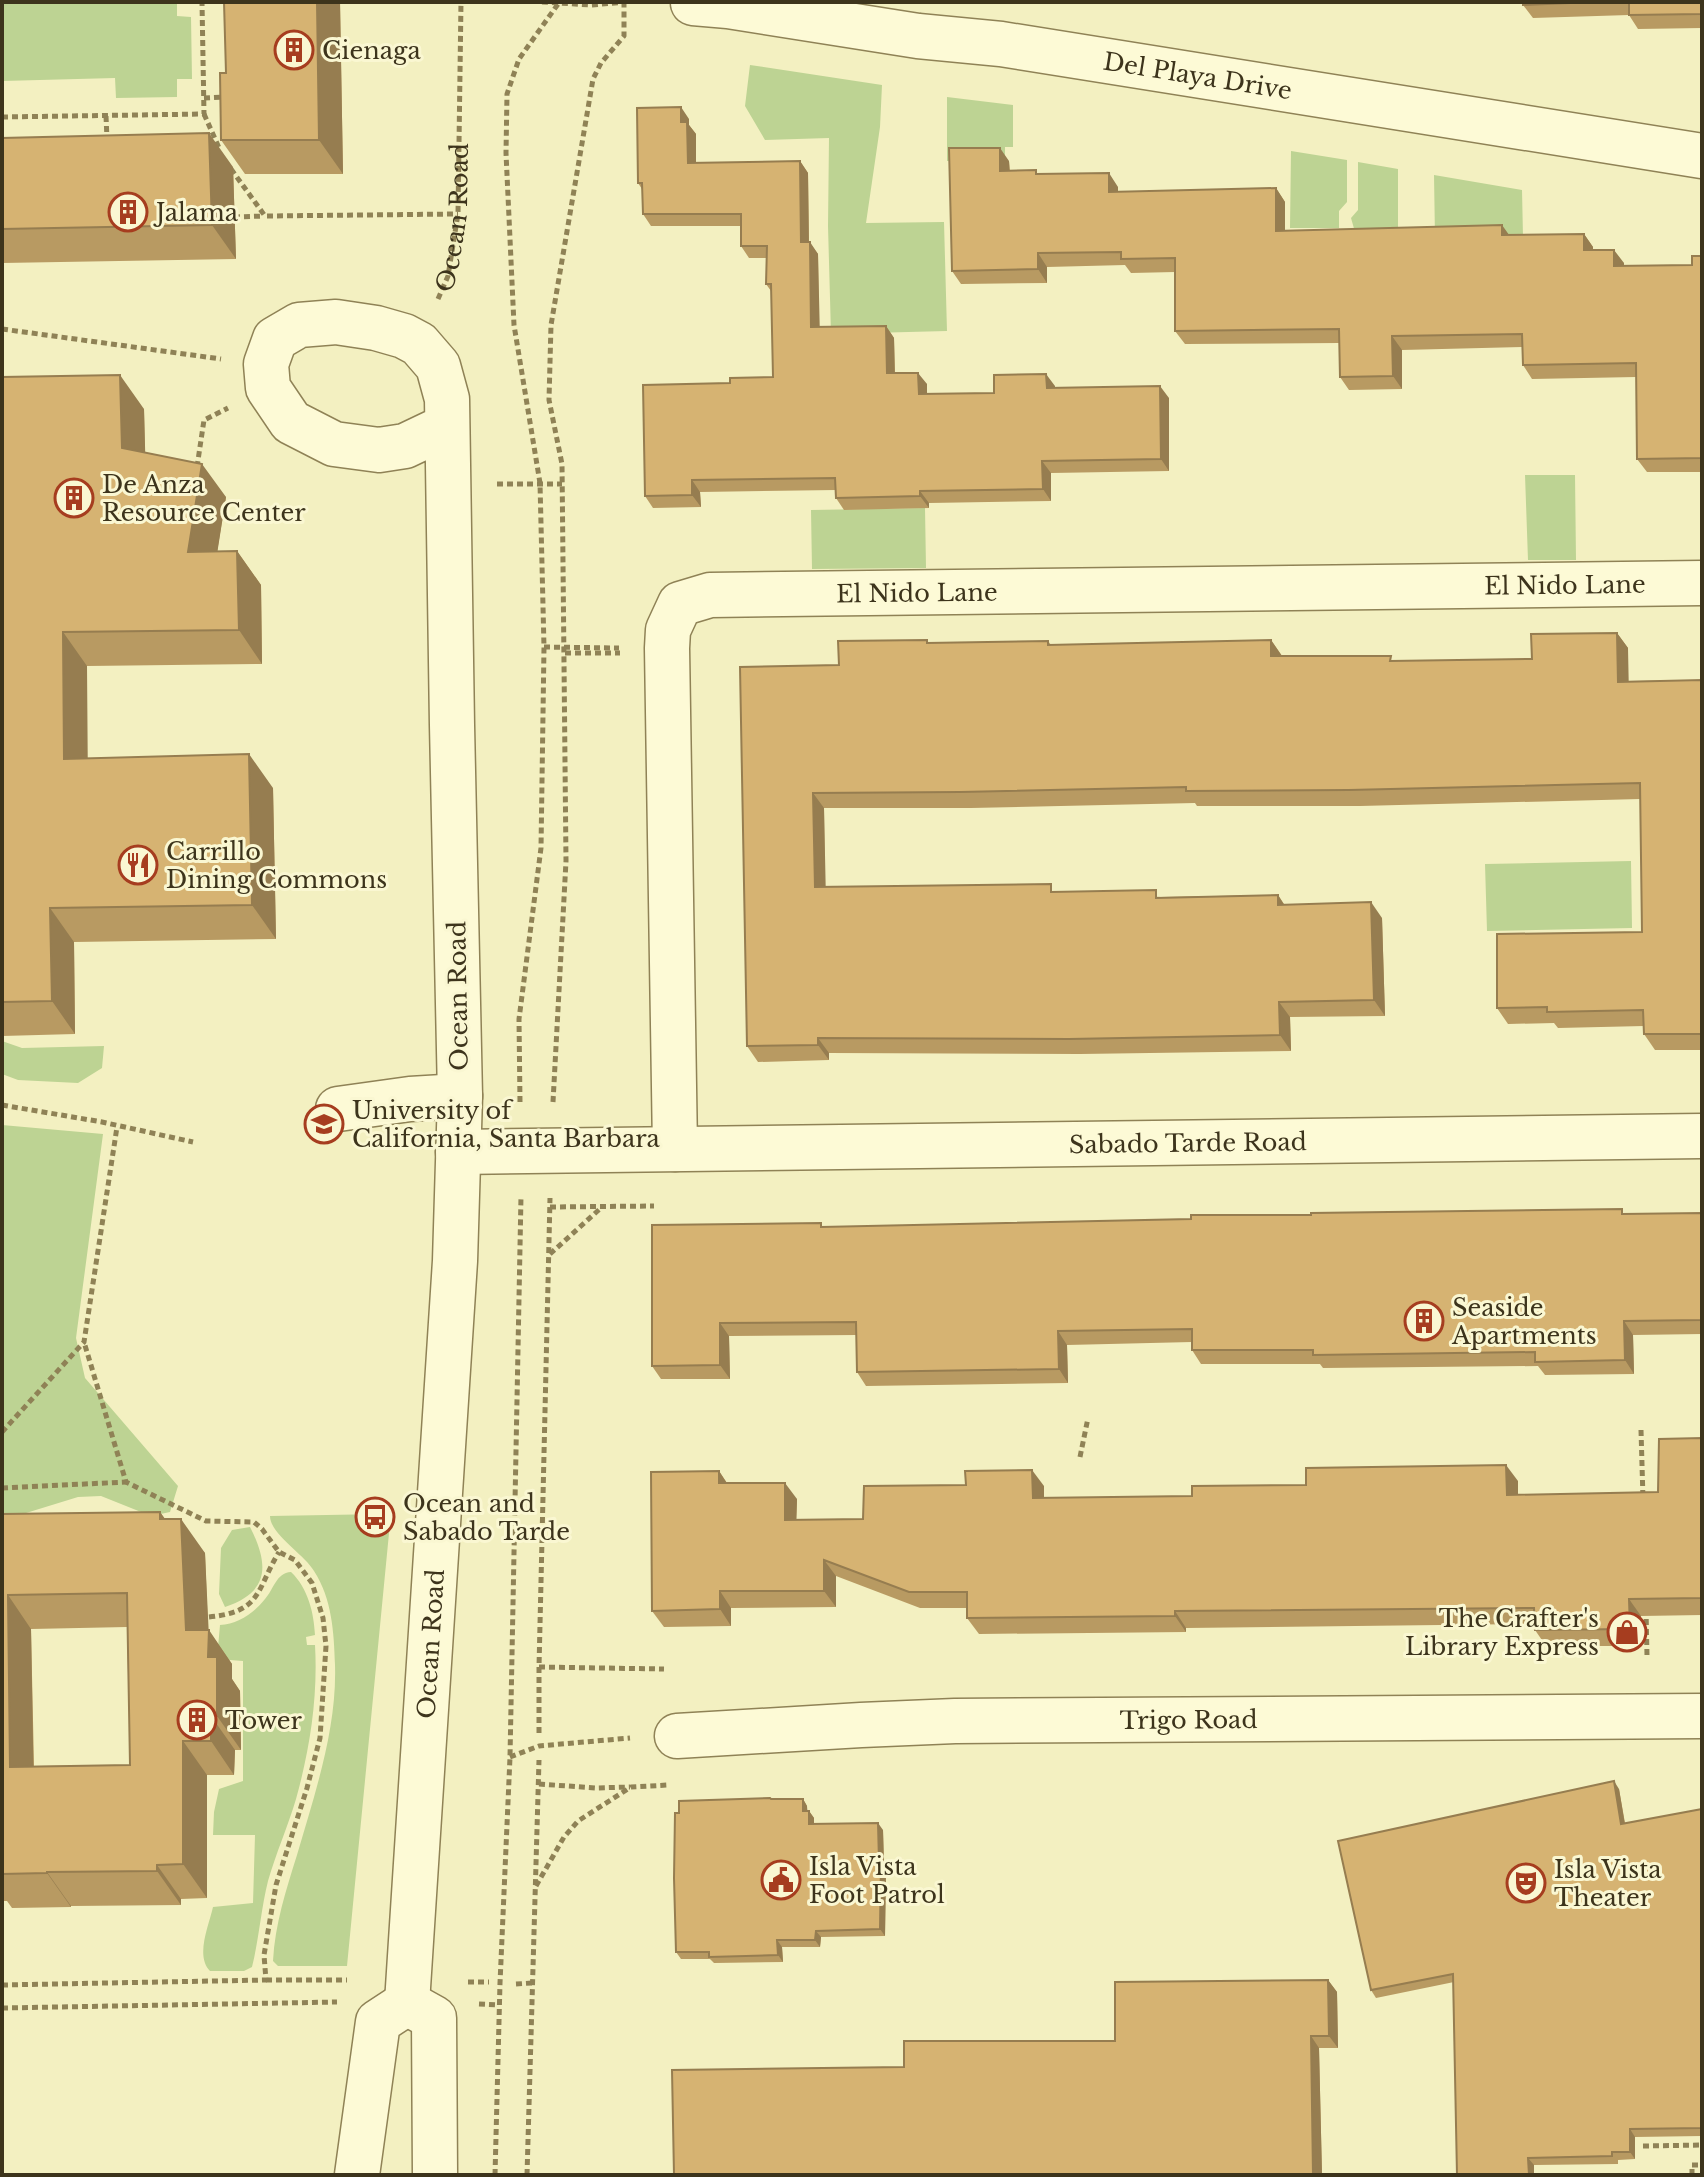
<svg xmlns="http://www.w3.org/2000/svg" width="1704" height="2177" viewBox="0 0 1704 2177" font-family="'Libre Baskerville',serif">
	<rect width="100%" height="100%" fill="#f3f0c1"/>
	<path fill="#bdd393" d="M2 2H177V16L191 17 192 79H177V97L116 98 115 78 2 81Z
		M750 65 882 85 880 127 866 223 944 222 947 331 831 334 828 226 829 138 765 140 745 106Z
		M947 97 1013 105V147H1005V158L947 161Z
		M1291 151 1347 160V202L1339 211V228H1290Z
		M1358 162 1398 169V229L1355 232 1351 218 1358 210Z
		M1434 175 1522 190 1523 237 1435 238Z
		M1525 475H1575L1576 560H1528Z
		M925 508 926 568 812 569 811 510Z
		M1631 861 1632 928 1487 931 1485 864Z
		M2 1041 22 1048 104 1046 102 1068 78 1083 18 1080 2 1074Z
		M2 1125 103 1134 76 1338 85 1378 178 1486 170 1512 151 1516 101 1496 78 1497 26 1513 7 1514 2 1512Z
		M383 1514 390 1523 347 1966H278L273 1961C275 1924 286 1890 297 1855 315 1793 337 1729 335 1665 334 1632 332 1599 314 1571 304 1554 270 1534 270 1516Z
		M250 1527C269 1564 270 1592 225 1607L219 1594 221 1548 232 1530Z
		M291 1572C308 1588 314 1613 315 1635L306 1637 307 1645H315C318 1697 310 1749 296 1799 288 1826 276 1853 268 1881 261 1909 259 1939 252 1967L244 1971H210C195 1956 209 1925 213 1907L253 1903 255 1835H213L214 1812 219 1789 243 1781V1661L217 1659 220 1625C238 1624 254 1613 265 1599 274 1589 276 1573 291 1572Z"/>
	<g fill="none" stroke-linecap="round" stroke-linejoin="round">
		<defs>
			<g id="minor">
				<path id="s2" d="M693 3 728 6 918 36 1001 44 1702 156"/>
				<path d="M338 1109 410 1099 460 1096"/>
				<path id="s3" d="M675 1149 667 648 668 630 680 604 710 595 1702 583"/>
				<path id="s4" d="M458 1152 1702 1136"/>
				<path id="s5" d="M677 1736 861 1725 955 1721 1702 1716"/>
				<path id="s6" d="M407 2003 455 1261 460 1096 452 725 447 399 438 366 419 344 404 336 376 328 336 322 299 325 275 339 266 364 268 388 291 422 334 444 379 450 405 446 447 426"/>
				<path d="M407 2003 434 2018 435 2175"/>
				<path d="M357 2175 378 2022 407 2003"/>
			</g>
		</defs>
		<use href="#minor" stroke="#8f8256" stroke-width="47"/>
		<g stroke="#8f8256" stroke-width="5" stroke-dasharray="6 4" stroke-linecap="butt">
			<path d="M542 2 591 5 625 2"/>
			<path d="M204 98 227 97"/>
			<path d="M204 114 220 150"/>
			<path d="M106 116 107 139"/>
			<path d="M2 117 204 114 202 2"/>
			<path d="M231 169 265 216 458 214"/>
			<path d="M234 217 264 216"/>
			<path id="s1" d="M438 299 448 276 458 214 461 2"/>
			<path d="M2 329 221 359"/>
			<path d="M197 467 204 420 228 408"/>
			<path d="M497 484H562"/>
			<path d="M544 647 619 648"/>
			<path d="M565 653H620"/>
			<path d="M520 1102 519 1019 541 848 544 647 540 483 514 325 506 153 507 94 519 59 558 4"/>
			<path d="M553 1102 566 861 562 464 549 400 551 325 593 79 601 63 624 36V2"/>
			<path d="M2 1105 102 1122 193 1142"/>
			<path d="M550 1207 654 1206"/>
			<path d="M550 1254 602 1207"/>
			<path d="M1641 1430 1643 1499"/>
			<path d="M2 1432 84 1342 117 1127"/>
			<path d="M1080 1457 1088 1418"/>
			<path d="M2 1488 126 1482"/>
			<path d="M1646 1609 1647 1656"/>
			<path d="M209 1617C262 1612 256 1590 279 1552"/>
			<path d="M539 1667 664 1669"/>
			<path d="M539 1733V1667L550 1198"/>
			<path d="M510 1757 539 1746 630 1738"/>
			<path d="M539 1784 596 1788 630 1787"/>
			<path d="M536 1886 564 1837 578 1821 631 1787 668 1785"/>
			<path d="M266 1980H347"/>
			<path d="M468 1982H489"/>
			<path d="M516 1984 532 1983"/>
			<path d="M2 1985 266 1980 264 1955 276 1885 307 1788 320 1738 326 1646 323 1618 312 1583 295 1560 279 1552 262 1529 254 1522 206 1521 126 1482 84 1342"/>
			<path d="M479 2004 499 2005"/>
			<path d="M2 2008 337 2002"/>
			<path d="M1643 2146 1702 2145"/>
			<path d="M495 2175 500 1983 510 1757 521 1196"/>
			<path d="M527 2175 539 1760"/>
			<path d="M1692 2175V2165H1702"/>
		</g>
		<use href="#minor" stroke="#fdfad6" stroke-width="44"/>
	</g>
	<path fill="#b89a62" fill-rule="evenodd" d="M224 2H340L343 174H245L221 140 226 73Z
		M1523 2H1702V28L1638 29 1629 15 1533 18 1523 5Z
		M689 119V125L696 134V163L800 161 808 173 809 242 818 254 819 327 886 326 894 338 895 373 927 384V394L994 393 1055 386V388L1169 398V471L1051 473V501L929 503V508L844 510 836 498V490L700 492 701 507 653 508 645 496 730 383 773 377 771 291 766 284 767 258H749L741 246V226H651L643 214 642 189 638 183Z
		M2 138 233 167 236 259 2 263Z
		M1009 161 1010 171 1118 187V192L1276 188 1285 202V231L1509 235 1584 234 1593 247V250L1624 263V266L1692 265 1702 256V472H1647L1637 459 1636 377 1532 379 1523 365 1522 347 1402 350V389L1349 390 1340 377 1339 343 1185 344 1175 331V272L1131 273 1125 265 1047 267V283L961 284 952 271Z
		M2 377 144 409 145 453 226 497 217 552 237 551 261 585 262 664 87 666V758L273 788 276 939 74 942 75 1034 2 1036Z
		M1617 633 1628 648V681L1702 680V1050H1655L1644 1034V1026L1558 1028 1554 1023 1508 1024 1497 1008 1642 932 1640 799 1360 806H1197L1195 803 971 808H824L825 886 1056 892 1161 897 1278 895 1284 904 1382 918 1385 1016 1290 1017 1291 1051 1080 1054 829 1053V1060L758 1062 747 1046 839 665 927 640 929 643 1048 641 1051 645 1271 640 1282 656 1394 661 1532 659Z
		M1702 1213V1334L1633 1335 1634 1374 1545 1375 1538 1366 1323 1368 1320 1364H1201L1192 1350V1342L1067 1345 1068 1383 866 1386 857 1372 856 1335 729 1336 730 1379H661L652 1366 824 1227Z
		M1702 1438V1615L1641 1616V1646H1546L1535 1630V1624L1186 1628V1632L979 1634 967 1618V1608H920L836 1576V1607L731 1608V1626L664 1627 652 1611 719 1471 727 1483 797 1499 796 1520 863 1519 1044 1486V1498L1192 1496 1306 1485 1518 1481V1495L1658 1492Z
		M160 1512 165 1519 205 1553 208 1630 232 1664V1679L240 1691 241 1750H235L234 1775H207V1898L181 1899V1905L71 1906V1907L12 1908 7 1901H2V1514ZM127 1627 130 1765 34 1766 31 1629Z
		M1619 1789 1625 1823 1702 1809V2136L1635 2137V2159L1618 2160V2164L1534 2165V2175H1457L1454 1982 1376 1998 1371 1990Z
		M771 1799H803L807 1806V1811H809L814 1818V1824L883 1830 884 1865 886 1868 885 1936 821 1937 820 1947H782L783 1962 714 1963 710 1959H681L676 1952Z
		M1328 1980 1337 1992 1338 2048H1319L1322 2175H674L904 2067 1115 2041Z"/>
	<path fill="#967d50" d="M317 2H340L343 174 319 140Z
		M681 107 689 119V125L696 134V175L688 163 681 122Z
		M209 133 233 167 236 259 212 225Z
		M1000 148 1009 161 1010 184 1000 171Z
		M800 161 808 173 809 254 801 242Z
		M1109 173 1118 187V206L1109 192Z
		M1276 188 1285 202V244L1276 231Z
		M1502 225 1512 239 1502 235Z
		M1584 234 1593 247V264L1584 250Z
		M810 242 818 254 820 339 811 327Z
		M1614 250 1624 263V280L1614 266Z
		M1038 253 1047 267V283L1038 269Z
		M886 326 894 338 895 385 887 373Z
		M1392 336 1402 350V389L1393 376Z
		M918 373 927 384V406L919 394Z
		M1046 374 1055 386V400L1047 388Z
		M120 375 144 409 146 482 122 448Z
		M1160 386 1169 398V471L1161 459Z
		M1042 461 1051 473V501L1043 489Z
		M202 464 226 497 212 586 188 552Z
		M692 480 700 492 701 507 692 495Z
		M920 491 929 503V508L920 496Z
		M237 551 261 585 262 664 239 630Z
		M63 632 87 666 88 792 64 759Z
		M1617 633 1628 648 1629 697 1618 682Z
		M1271 640 1282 656H1271Z
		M249 754 273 788 276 939 252 905Z
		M813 793 824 808 826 902 815 887Z
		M1278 895 1288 911 1278 905Z
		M1371 902 1382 918 1385 1016 1374 1000Z
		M50 908 74 942 75 1034 52 1001Z
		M1279 1002 1290 1017 1291 1051 1280 1035Z
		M818 1038 829 1053V1060L818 1045Z
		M1624 1321 1633 1335 1634 1374 1625 1360Z
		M720 1323 729 1336 730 1379 720 1365Z
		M1058 1331 1067 1345 1068 1383 1059 1369Z
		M1506 1465 1518 1481V1511L1507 1495Z
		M1032 1470 1044 1486V1515L1033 1498Z
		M719 1471 730 1488 719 1483Z
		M785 1483 797 1499 796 1536 785 1520Z
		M160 1512 182 1543 181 1519 205 1553 209 1638V1630L232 1664V1679L240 1691 241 1750 217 1716 186 1630 160 1519Z
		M824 1560 836 1576V1607L824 1591Z
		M720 1591 731 1608V1626L720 1609Z
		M8 1595 31 1629 34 1801 10 1767Z
		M1629 1599 1641 1616V1646L1630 1629Z
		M1175 1611 1186 1628V1632L1175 1616Z
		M211 1716 235 1750 234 1775 211 1741Z
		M183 1741 207 1775V1898L183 1864Z
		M1614 1781 1619 1789 1626 1831 1621 1824Z
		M803 1799 807 1806 808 1818 803 1811Z
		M809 1811 814 1818V1831L809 1824Z
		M878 1823 883 1830 884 1865 886 1868 885 1936 880 1929Z
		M157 1865 181 1899V1905L157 1871Z
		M47 1872 71 1906V1907L47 1873Z
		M816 1931 821 1937 820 1947 815 1940Z
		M777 1940 782 1947 783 1962 778 1955Z
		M1328 1980 1337 1992 1338 2048 1329 2036Z
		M1311 2036 1319 2048 1322 2175H1313Z
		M1630 2129 1635 2137V2159L1630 2152Z
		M1528 2158 1534 2165V2175H1529Z"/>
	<path fill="#d6b372" stroke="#967d50" stroke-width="2" fill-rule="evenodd" d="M224 2H317L319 140H221L220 73H226Z
		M1523 2H1593L1523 5Z
		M1629 2H1702V14L1629 15Z
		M681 107V122H687L688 163 800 161 801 242H810L811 327 886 326 887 373H918L919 394 994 393V375L1046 374 1047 388 1160 386 1161 459 1042 461 1043 489 920 491V496L836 498 835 478 692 480V495L645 496 643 385 730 383V378L773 377 771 284H766L767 246H741V214H643L642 183H638L637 108Z
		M209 133 212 225 2 229V138Z
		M949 148H1000V171L1036 170V174L1109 173V192L1276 188V231L1502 225V235L1584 234V250H1614V266L1692 265V256H1702V458L1637 459 1636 363 1523 365 1522 334 1392 336 1393 376 1340 377 1339 329 1175 331V258L1121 259V252L1038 253V269L952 271Z
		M120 375 122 448 202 464 188 552 237 551 239 630 63 632 64 759 249 754 252 905 50 908 52 1001 2 1002V377Z
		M1617 633 1618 682 1702 680V1034H1644L1643 1010 1547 1012V1007L1497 1008V934L1642 932 1640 783 1349 790 1186 791V787L960 792 813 793 815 887 1051 884V892L1156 890V898L1278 895V905L1371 902 1374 1000 1279 1002 1280 1035 1069 1039 818 1038V1045L747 1046 740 667 839 665 838 641 927 640V643L1048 641V645L1271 640V656H1391L1390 661 1532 659 1531 634Z
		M1622 1209V1214L1702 1213V1320L1624 1321 1625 1360 1535 1362V1352L1313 1355V1350H1192V1329L1058 1331 1059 1369 857 1372 856 1322 720 1323V1365L652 1366V1225L821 1223V1227L1191 1219V1215H1311V1213Z
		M1702 1438V1598L1629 1599 1630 1629 1535 1630 1534 1608 1175 1611V1616L967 1618V1592H909L824 1560V1591H720V1609L652 1611 651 1472 719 1471V1483H785V1520L863 1519 864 1486 966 1485 965 1471 1032 1470 1033 1498 1192 1496V1486L1306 1485V1468L1506 1465 1507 1495 1658 1492 1659 1439Z
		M160 1512V1519H181L186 1630H209L208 1657H217V1716H211V1741H183V1864L157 1865V1871L47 1872V1873L2 1874V1514ZM127 1593 130 1765 10 1767 8 1595Z
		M1614 1781 1621 1824 1702 1809V2128L1630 2129V2152H1612V2156L1528 2158 1529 2175H1457L1453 1974 1371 1990 1338 1841Z
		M770 1798 771 1799H803V1811H809V1824L878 1823 879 1861H881L880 1929 816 1931 815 1940H777L778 1955 709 1957V1952H676L674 1878 675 1813H679V1801Z
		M1328 1980 1329 2036H1311L1313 2175H674L672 2070 904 2067V2041H1115V1982Z"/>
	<defs>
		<symbol id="building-ring" viewBox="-11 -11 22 22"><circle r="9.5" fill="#faf7d2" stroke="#a63d1f" stroke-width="1.5"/><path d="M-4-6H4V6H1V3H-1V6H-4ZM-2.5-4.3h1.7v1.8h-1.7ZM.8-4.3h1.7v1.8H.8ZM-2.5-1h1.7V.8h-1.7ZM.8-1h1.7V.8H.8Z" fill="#a63d1f"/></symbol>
		<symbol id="restaurant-ring" viewBox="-11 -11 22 22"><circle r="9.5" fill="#faf7d2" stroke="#a63d1f" stroke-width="1.5"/><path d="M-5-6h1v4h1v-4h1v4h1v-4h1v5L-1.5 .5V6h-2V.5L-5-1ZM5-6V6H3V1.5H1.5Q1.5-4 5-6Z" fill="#a63d1f"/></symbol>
		<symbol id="university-ring" viewBox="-11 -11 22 22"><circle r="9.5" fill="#faf7d2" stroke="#a63d1f" stroke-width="1.5"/><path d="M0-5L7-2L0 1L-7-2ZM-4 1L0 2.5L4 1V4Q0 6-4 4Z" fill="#a63d1f"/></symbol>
		<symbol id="bus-ring" viewBox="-11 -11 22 22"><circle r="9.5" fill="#faf7d2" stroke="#a63d1f" stroke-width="1.5"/><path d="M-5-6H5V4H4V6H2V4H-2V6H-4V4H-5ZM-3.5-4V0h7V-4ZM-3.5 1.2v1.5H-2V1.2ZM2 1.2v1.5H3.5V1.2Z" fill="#a63d1f"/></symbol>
		<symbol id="shop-ring" viewBox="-11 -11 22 22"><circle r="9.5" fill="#faf7d2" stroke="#a63d1f" stroke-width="1.5"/><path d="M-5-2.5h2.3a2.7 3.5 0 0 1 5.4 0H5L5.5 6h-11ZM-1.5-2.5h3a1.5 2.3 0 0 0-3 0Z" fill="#a63d1f"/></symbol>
		<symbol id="civic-ring" viewBox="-11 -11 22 22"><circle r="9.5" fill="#faf7d2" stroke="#a63d1f" stroke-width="1.5"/><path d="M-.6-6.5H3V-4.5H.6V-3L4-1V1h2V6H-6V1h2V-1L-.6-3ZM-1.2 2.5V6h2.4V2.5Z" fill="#a63d1f"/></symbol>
		<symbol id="theatre-ring" viewBox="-11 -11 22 22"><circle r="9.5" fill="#faf7d2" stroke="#a63d1f" stroke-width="1.5"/><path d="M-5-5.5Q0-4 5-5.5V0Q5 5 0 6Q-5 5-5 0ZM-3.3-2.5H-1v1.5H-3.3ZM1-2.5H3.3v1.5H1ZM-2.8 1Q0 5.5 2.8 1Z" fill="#a63d1f"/></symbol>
	</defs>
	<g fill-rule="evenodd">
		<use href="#building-ring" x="272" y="28" width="44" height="44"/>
		<use href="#building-ring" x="106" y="190" width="44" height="44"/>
		<use href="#building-ring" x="52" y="476" width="44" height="44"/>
		<use href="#restaurant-ring" x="116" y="843" width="44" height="44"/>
		<use href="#university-ring" x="302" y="1102" width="44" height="44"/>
		<use href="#building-ring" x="1402" y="1299" width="44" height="44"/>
		<use href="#bus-ring" x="353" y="1495" width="44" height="44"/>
		<use href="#shop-ring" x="1605" y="1610" width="44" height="44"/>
		<use href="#building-ring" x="175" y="1698" width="44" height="44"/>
		<use href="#civic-ring" x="759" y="1858" width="44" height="44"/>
		<use href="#theatre-ring" x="1504" y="1861" width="44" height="44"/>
	</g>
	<g text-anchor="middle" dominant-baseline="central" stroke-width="6" stroke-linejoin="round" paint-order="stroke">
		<g font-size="24" fill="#3d341c" stroke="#faf7d2" text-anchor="start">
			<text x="322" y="50">Cienaga</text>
			<text x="156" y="212">Jalama</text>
			<text x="102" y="484">De Anza<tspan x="102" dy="28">Resource Center</tspan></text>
			<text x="166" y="851">Carrillo<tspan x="166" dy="28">Dining Commons</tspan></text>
			<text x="352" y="1110">University of<tspan x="352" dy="28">California, Santa Barbara</tspan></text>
			<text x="1452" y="1307">Seaside<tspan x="1452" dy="28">Apartments</tspan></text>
			<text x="403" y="1503">Ocean and<tspan x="403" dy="28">Sabado Tarde</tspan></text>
			<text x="1599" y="1618" text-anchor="end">The Crafter's<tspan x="1599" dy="28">Library Express</tspan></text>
			<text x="225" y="1720">Tower</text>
			<text x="809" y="1866">Isla Vista<tspan x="809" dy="28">Foot Patrol</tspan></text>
			<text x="1554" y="1869">Isla Vista<tspan x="1554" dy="28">Theater</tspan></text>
		</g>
		<g font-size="24" fill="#3d341c" stroke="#faf7d2">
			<text stroke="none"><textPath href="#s2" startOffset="510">Del Playa Drive</textPath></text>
			<text stroke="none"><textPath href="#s1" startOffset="84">Ocean Road</textPath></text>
			<text stroke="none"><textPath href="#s3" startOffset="1434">El Nido Lane</textPath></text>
			<text stroke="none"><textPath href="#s3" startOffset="786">El Nido Lane</textPath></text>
			<text transform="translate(458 996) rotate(-91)">Ocean Road</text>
			<text stroke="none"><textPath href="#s4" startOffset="730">Sabado Tarde Road</textPath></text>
			<text stroke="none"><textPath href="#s6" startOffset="360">Ocean Road</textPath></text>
			<text stroke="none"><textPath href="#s5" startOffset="512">Trigo Road</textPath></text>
		</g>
	</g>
	<rect width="1704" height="2177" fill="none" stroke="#3d341c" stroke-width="8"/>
</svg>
